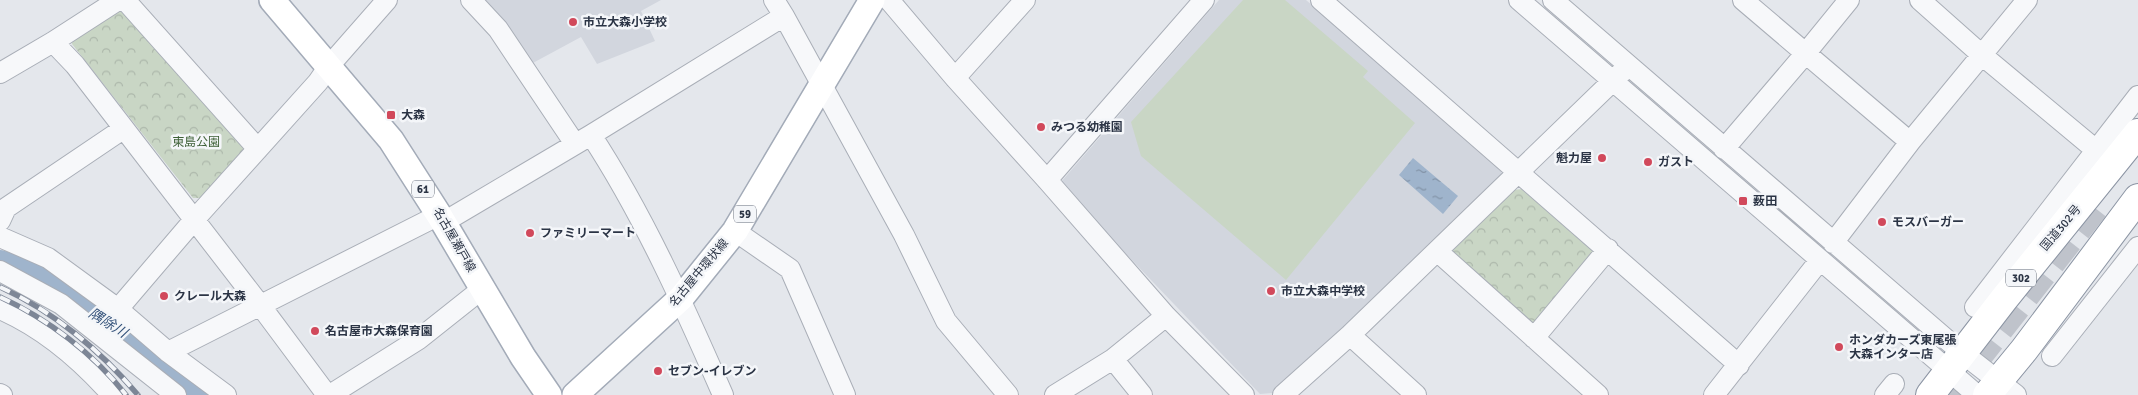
<svg xmlns="http://www.w3.org/2000/svg" width="2138" height="395" viewBox="0 0 2138 395" font-family="Signika,'Noto Sans JP',sans-serif">
	<defs>
		<pattern id="park-crowns" width="20" height="18" patternUnits="userSpaceOnUse" patternTransform="scale(1.25)"><rect width="20" height="18" fill="#c9d6c5"/><path d="M2 6a3 3 0 1 1 6 0M12 15a3 3 0 1 1 6 0" fill="none" stroke="#adb8ab"/></pattern>
		<pattern id="water-ripples" width="26" height="14" patternUnits="userSpaceOnUse" patternTransform="scale(1.25)"><rect width="26" height="14" fill="#9fb4cc"/><path d="M2 4q2-2 4 0t4 0M15 11q2-2 4 0t4 0" fill="none" stroke="#8293a7"/></pattern>
	</defs>
	<rect width="100%" height="100%" fill="#e4e7ec"/>
	<path fill="#d2d6de" d="M479 0H661L641 11 655 41 597 64 581 37 531 64Z
		M1219 0H1306L1501 170 1502 177 1273 393 1260 394 1063 188 1061 182Z"/>
	<path fill="#c9d6c5" d="M1243 0H1285L1368 71 1363 77 1415 123 1286 280 1141 156 1131 122Z"/>
	<path fill="url(#park-crowns)" d="M119 7 246 149 201 198H193L72 44 73 36Z
		M1522 189 1593 251 1594 257 1533 326 1453 254V246L1513 190Z"/>
	<path fill="url(#water-ripples)" d="M1413 158 1458 196 1443 214 1399 175Z"/>
	<g fill="none" stroke-linecap="round" stroke-linejoin="round">
		<path stroke="#9fb4cc" stroke-width="28" d="M0 264 30 274 127 334 208 395"/>
		<path stroke="#bfc3cb" stroke-width="28" stroke-dasharray="28 14" stroke-linecap="butt" d="M1948 395 2095 207"/>
		<defs>
			<path id="minor" d="M125 0 258 149
				M471 0 498 29 575 144
				M774 0 784 16
				M889 0 955 78 1047 180 1166 316 1244 395
				M1321 0 1739 365
				M1519 0 1977 395
				M1553 0 1961 352 2016 395
				M1743 0 1910 142
				M1920 0 1983 56 2096 150
				M53 42 75 65 260 305 327 395
				M0 73 53 42 118 0
				M955 78 1025 0
				M591 135C644 216 684 306 723 395
				M1724 149 1805 54 1849 0
				M1047 180 1204 0
				M0 221 6 208 123 129
				M444 222 591 135 784 16 904 235 946 321 1008 395
				M735 231 790 269 845 395
				M0 237 48 258 118 309 168 352 226 395
				M1833 243 1910 142 2027 0
				M1437 251 1598 395
				M0 271 61 304 176 395
				M1975 307 2138 96
				M0 309C44 328 80 359 112 395
				M118 309 194 220 318 82 329 66 387 0
				M1350 335 1416 395
				M1534 338 1608 249
				M168 352 439 215
				M2052 356 2138 247
				M1113 359 1142 395
				M0 394 2 395
				M330 395 419 339 482 289
				M1055 395 1113 359 1166 316
				M1283 395 1350 335 1622 72
				M1714 395 1820 260
				M1885 395 1894 384"/>
			<path id="major" d="M272 0 391 140 439 215 523 357 549 395
				M575 395 681 298 735 231 872 0"/>
			<path id="highway" d="M1930 395 2004 299 2138 133
				M1987 395 2024 350 2138 198"/>
		</defs>
		<use href="#minor" stroke="#a9aeb7" stroke-width="22"/>
		<use href="#major" stroke="#a3abb8" stroke-width="28"/>
		<use href="#highway" stroke="#8b94a3" stroke-width="30"/>
		<use href="#minor" stroke="#f7f8fa" stroke-width="20"/>
		<use href="#major" stroke="#fff" stroke-width="25"/>
		<use href="#highway" stroke="#fff" stroke-width="28"/>
		<defs>
			<path id="rail" d="M0 287C53 311 101 351 138 395
				M0 297C48 319 94 354 126 395"/>
		</defs>
		<use href="#rail" stroke="#7d8696" stroke-width="5.5"/>
		<use href="#rail" stroke="#f4f6f9" stroke-width="4" stroke-dasharray="11" stroke-linecap="butt"/>
	</g>
	<g fill="#d1495b" stroke="#f4f6f9" stroke-width="2">
		<circle cx="573" cy="22" r="5"/>
		<rect x="386" y="110" width="10" height="10" rx="2.5"/>
		<circle cx="1041" cy="127" r="5"/>
		<circle cx="1602" cy="158" r="5"/>
		<circle cx="1648" cy="162" r="5"/>
		<rect x="1738" y="196" width="10" height="10" rx="2.5"/>
		<circle cx="1882" cy="222" r="5"/>
		<circle cx="530" cy="233" r="5"/>
		<circle cx="1271" cy="291" r="5"/>
		<circle cx="164" cy="296" r="5"/>
		<circle cx="315" cy="331" r="5"/>
		<circle cx="1839" cy="347" r="5"/>
		<circle cx="658" cy="371" r="5"/>
	</g>
	<g text-anchor="middle" dominant-baseline="central" stroke-width="5" stroke-linejoin="round" paint-order="stroke">
		<g fill="#f4f6f9" stroke="#676e7b" stroke-width="1">
			<rect x="412" y="180.5" width="22" height="17" rx="4"/>
			<rect x="734" y="205.5" width="22" height="17" rx="4"/>
			<rect x="2006" y="269.5" width="30" height="17" rx="4"/>
		</g>
		<g font-size="11" font-weight="bold" fill="#2b3445">
			<text x="423" y="189">61</text>
			<text x="745" y="214">59</text>
			<text x="2021" y="278">302</text>
		</g>
		<g font-size="12" font-weight="bold" fill="#2b3445" stroke="#f4f6f9" text-anchor="start">
			<text x="583" y="22">市立大森小学校</text>
			<text x="401" y="115">大森</text>
			<text x="1051" y="127">みつる幼稚園</text>
			<text x="1592" y="158" text-anchor="end">魁力屋</text>
			<text x="1658" y="162">ガスト</text>
			<text x="1753" y="201">薮田</text>
			<text x="1892" y="222">モスバーガー</text>
			<text x="540" y="233">ファミリーマート</text>
			<text x="1281" y="291">市立大森中学校</text>
			<text x="174" y="296">クレール大森</text>
			<text x="325" y="331">名古屋市大森保育園</text>
			<text x="1849" y="340">ホンダカーズ東尾張<tspan x="1849" dy="14">大森インター店</tspan></text>
			<text x="668" y="371">セブン-イレブン</text>
		</g>
		<g font-size="12" fill="#3f6138" stroke="#f4f6f9">
			<text x="196" y="142">東島公園</text>
		</g>
		<g font-size="12" fill="#2b3445" stroke="#f4f6f9">
			<text transform="translate(2061 228) rotate(-50)">国道302号</text>
			<text transform="translate(454 240) rotate(60)">名古屋瀬戸線</text>
			<text transform="translate(699 273) rotate(-50)">名古屋中環状線</text>
		</g>
		<g font-size="14" font-style="italic" fill="#34527a" stroke="#f4f6f9">
			<text transform="translate(108 323) rotate(32)">隅除川</text>
		</g>
	</g>
</svg>
